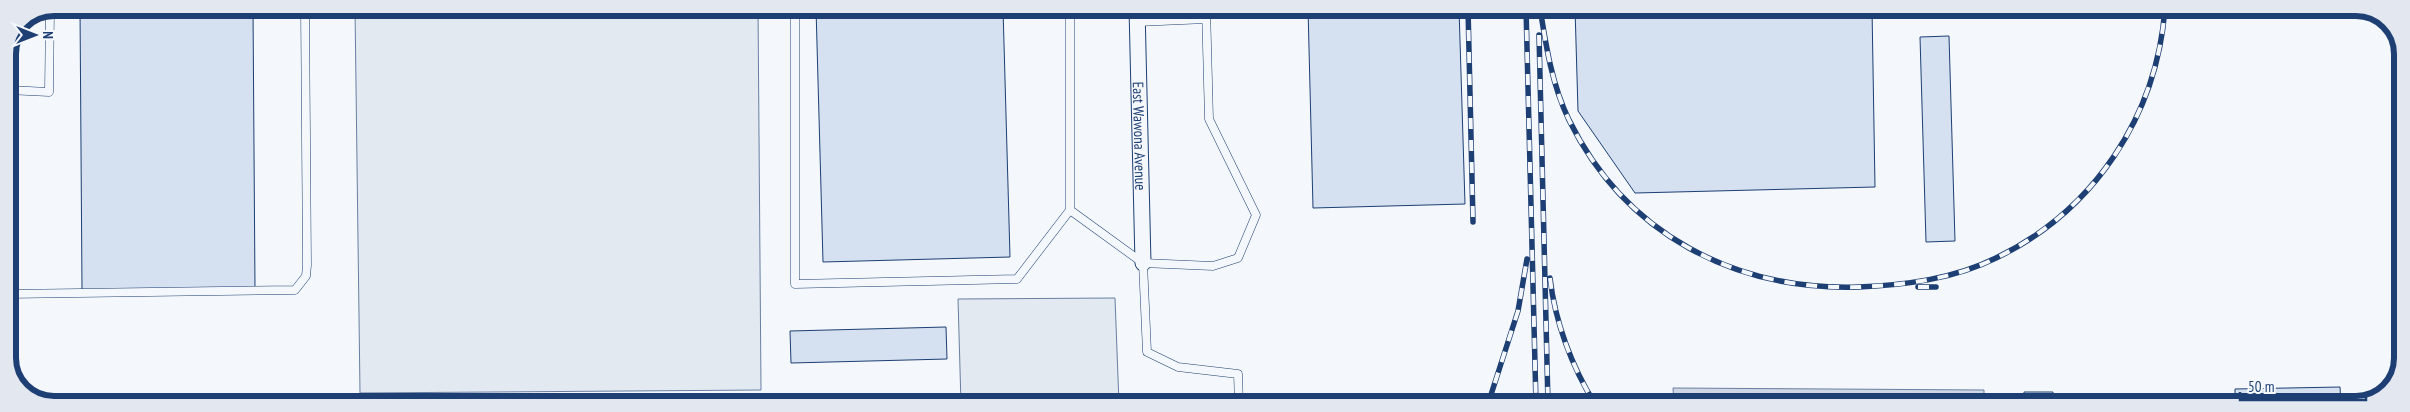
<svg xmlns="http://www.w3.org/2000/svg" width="2410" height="412" viewBox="0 0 2410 412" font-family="'PT Sans Narrow',sans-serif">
	<rect width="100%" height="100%" fill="#f4f7fb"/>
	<path fill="#e3e9f0" stroke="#687fa3" d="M355 8H758L761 390 360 393Z
		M1115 298 1119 404H961L958 299Z"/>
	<path fill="#cfd7e4" stroke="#687fa3" d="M1673 388 1984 390V404H1674Z"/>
	<path fill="#d5e0f0" stroke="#1d3f73" d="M80 8H253L255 289 82 290Z
		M816 8H1003L1010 257 823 262Z
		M1308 8H1459L1465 204 1313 208Z
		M1575 8H1872L1875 187 1635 193 1578 111Z
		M1949 36 1955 241 1926 242 1920 37Z
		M946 327 947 359 791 363 790 331Z
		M2340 387 2341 404H2235V389Z
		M2024 392H2053V404H2024Z
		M2380 395 2356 404H2353L2352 396Z"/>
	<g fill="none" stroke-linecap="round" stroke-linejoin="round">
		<defs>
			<path id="lane" d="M795 8V284L1017 279 1070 210V8
				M1137 22 1206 19
				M8 90 49 92 50 9
				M1070 210 1143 263 1213 266 1238 258 1256 215 1209 119 1206 8
				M1143 263 1147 352 1178 367 1238 374 1239 404
				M8 294 295 290 306 276 307 265 305 8"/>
			<g id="street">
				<path id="s1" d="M1137 8 1143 263"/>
			</g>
		</defs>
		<use href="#lane" stroke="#1d3f73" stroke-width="9"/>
		<use href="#street" stroke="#1d3f73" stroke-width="17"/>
		<use href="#lane" stroke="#f4f7fb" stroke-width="8"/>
		<use href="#street" stroke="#f4f7fb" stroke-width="15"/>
		<defs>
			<path id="rail" d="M1468 8 1473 222
				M1526 8 1536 404
				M1540 8C1546 46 1552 85 1569 120 1625 234 1735 291 1859 287 1905 285 1954 279 1996 258 2094 211 2157 116 2165 8
				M1539 35 1548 404
				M1550 278C1555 322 1572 367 1595 404
				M1918 287H1936
				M1488 404 1518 311 1527 259"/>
		</defs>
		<use href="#rail" stroke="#1d3f73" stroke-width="5.5"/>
		<use href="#rail" stroke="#f4f7fb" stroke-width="4" stroke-dasharray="11" stroke-linecap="butt"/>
	</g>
	<g text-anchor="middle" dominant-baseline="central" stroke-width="4" stroke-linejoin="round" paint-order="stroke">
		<g font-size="15" fill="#1d3f73" stroke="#f4f7fb">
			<text stroke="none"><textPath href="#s1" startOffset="128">East Wawona Avenue</textPath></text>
		</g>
	</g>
	<path d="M0 0H2410V412H0ZM54 16H2356A38 38 0 0 1 2394 54V358A38 38 0 0 1 2356 396H54A38 38 0 0 1 16 358V54A38 38 0 0 1 54 16Z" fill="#e3e8f0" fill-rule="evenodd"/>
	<path fill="none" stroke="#1d3f73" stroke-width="6" d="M54 16H2356A38 38 0 0 1 2394 54V358A38 38 0 0 1 2356 396H54A38 38 0 0 1 16 358V54A38 38 0 0 1 54 16Z"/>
	<g transform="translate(35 35) rotate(90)" stroke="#f4f7fb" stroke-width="4" paint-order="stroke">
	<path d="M0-4L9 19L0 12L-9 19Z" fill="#1d3f73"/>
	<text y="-8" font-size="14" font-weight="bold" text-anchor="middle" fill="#1d3f73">N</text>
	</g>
	<path d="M2240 392v8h126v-8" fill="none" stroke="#1d3f73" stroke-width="2.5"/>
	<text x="2248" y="392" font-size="15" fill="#1d3f73" stroke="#f4f7fb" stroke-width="4" paint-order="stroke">50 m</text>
</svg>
